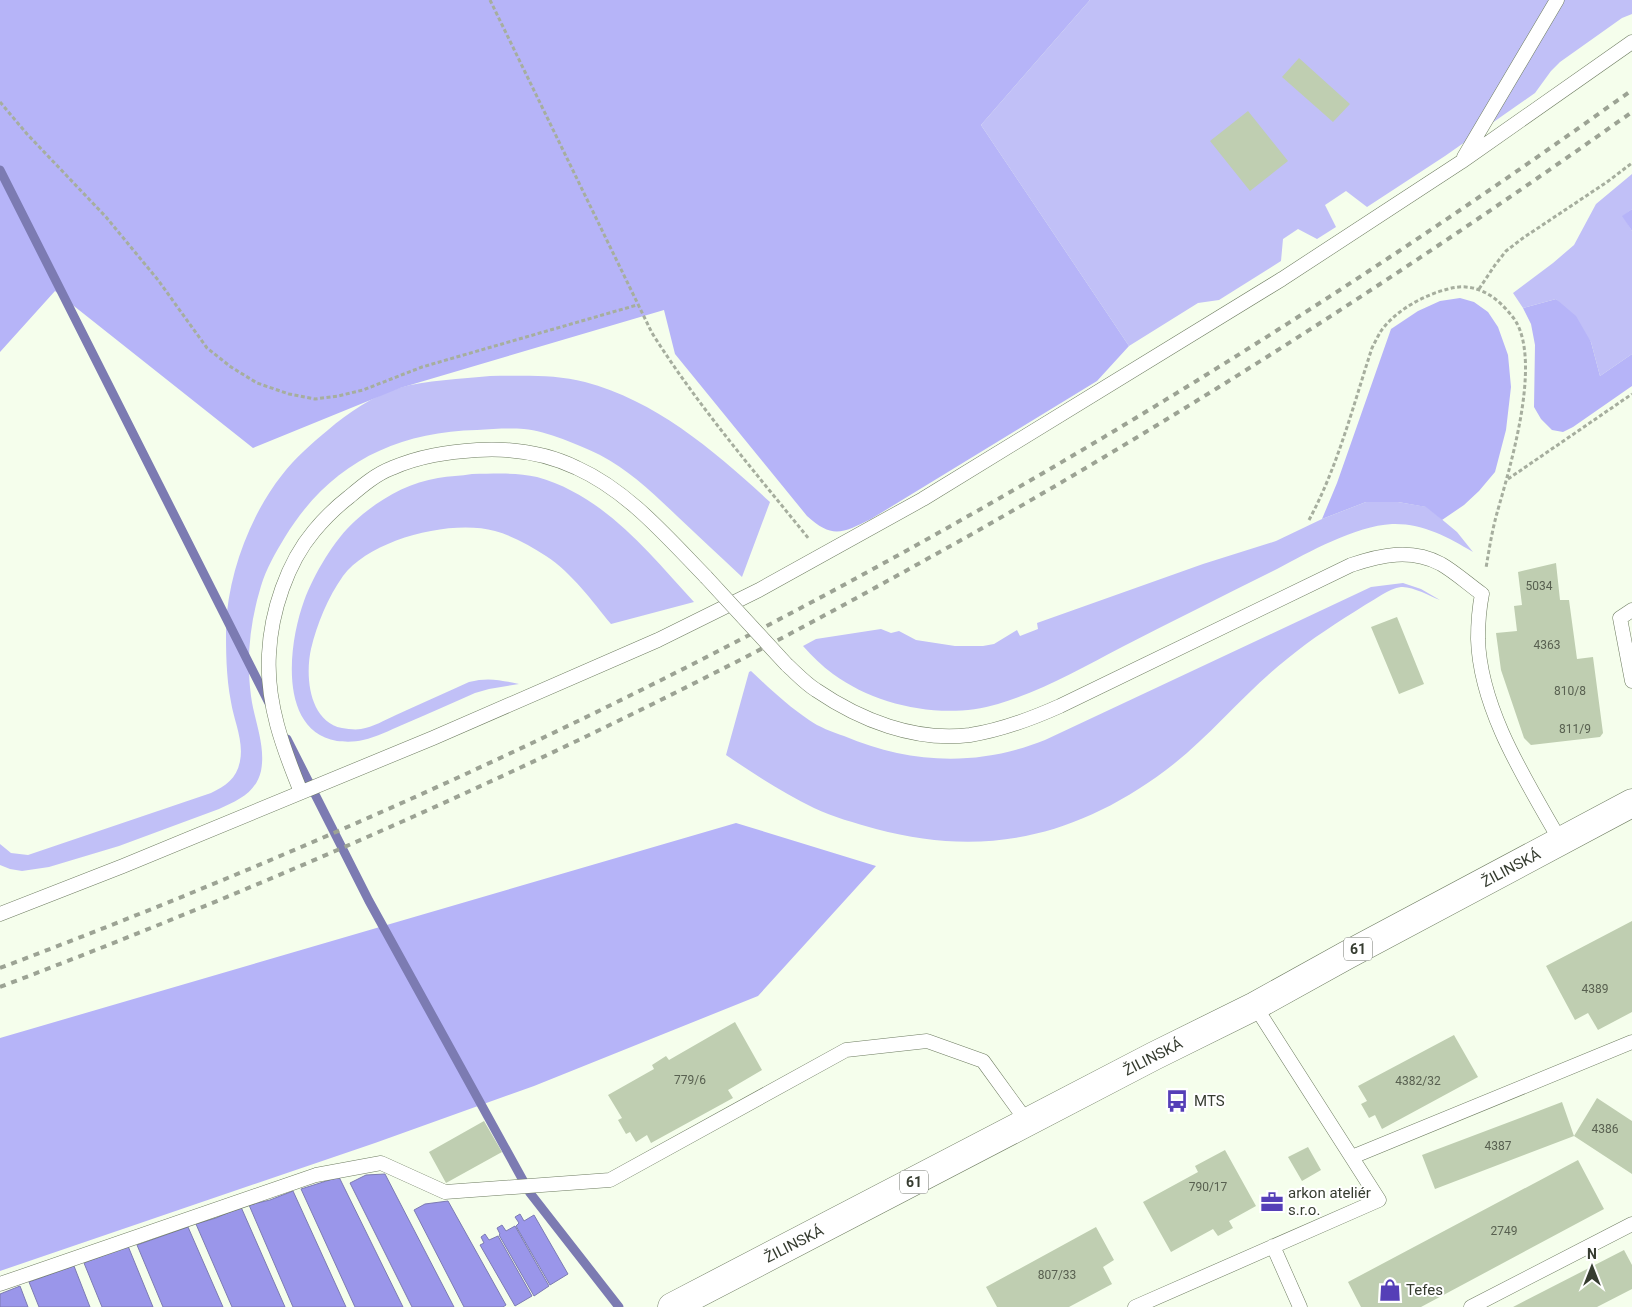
<svg xmlns="http://www.w3.org/2000/svg" width="1632" height="1307" viewBox="0 0 1632 1307" font-family="Roboto,sans-serif">
	<rect width="100%" height="100%" fill="#f5feec"/>
	<path fill="#c1c0f7" d="M1090 0H1632V14L1622 18 1560 62 1551 71 1535 93 1445 156 1367 207 1346 191 1325 205 1336 227 1317 239 1298 229 1283 239 1281 261 1219 300 1198 303 1129 346 981 125Z
		M1632 174V209L1623 216 1632 231V354L1600 376 1591 342 1556 299 1523 308 1513 293 1553 263 1574 245 1596 204Z
		M490 376C521 376 554 374 585 382 657 401 717 453 770 502L742 577C720 556 698 536 677 516 653 493 629 470 600 455 579 445 547 431 524 429 508 428 492 429 477 430 394 432 329 465 285 537 276 552 266 569 261 586 250 622 246 658 251 696 254 720 266 745 261 771 256 793 237 801 219 809L119 846 49 867 22 871 10 869 0 865V844L11 853 28 855 211 793C226 786 237 778 240 761 244 741 234 721 231 702 226 676 226 651 226 626 228 575 250 515 282 475 295 458 311 444 328 430 349 412 373 396 399 388 425 380 462 379 490 376Z
		M472 474C493 474 517 472 537 477 605 496 649 553 694 602L611 624C592 601 572 573 546 556 531 546 513 536 495 531 451 519 371 539 343 576 328 597 317 624 311 649 305 676 309 721 342 728 348 729 355 730 361 729 373 727 385 720 396 715 420 704 445 693 469 682 488 677 500 680 519 684L489 689 475 693C451 704 427 714 402 725 390 730 377 737 363 740 356 742 345 742 337 741 277 730 289 642 304 601 314 574 334 540 355 521 378 500 407 483 438 478 449 476 461 476 472 474Z
		M1366 502H1398L1427 507 1457 532 1473 552C1448 537 1422 523 1392 524 1355 526 1309 552 1277 569 1225 595 1173 621 1122 647 1082 668 1042 691 998 704 945 720 878 707 833 674 822 666 812 656 803 646L816 639 881 629 891 633 899 631 916 640 955 646H983L994 644 1017 630 1020 636 1038 629 1037 623 1203 564 1276 541 1322 519Z
		M1403 583 1421 589 1440 600C1430 596 1412 586 1401 587 1388 589 1376 599 1365 605 1338 622 1311 639 1287 659 1244 693 1210 737 1166 770 1076 837 985 858 876 829 855 823 833 817 814 808 783 793 754 774 726 755L749 672 751 671C769 688 788 706 809 720 819 727 832 732 844 736 910 764 978 767 1045 740L1371 587Z"/>
	<path fill="#b6b4f8" d="M0 0H1090L981 125 1129 346 1097 381 871 519C843 533 832 539 807 516L675 354 664 310 400 388 253 448 55 291 0 352Z
		M1632 209V231L1622 216Z
		M1460 298 1474 302 1488 312 1498 327 1508 355 1511 387 1506 430 1495 472 1479 491 1464 505 1442 520 1426 507 1398 502H1366L1322 519 1337 483 1391 329 1418 311 1440 301Z
		M1556 299 1576 316 1591 342 1600 376 1632 354V386L1573 427 1563 432 1552 430 1541 419 1534 407 1535 345 1531 324 1523 308Z
		M736 823 876 866 758 996 534 1086 375 1143 0 1271V1038Z"/>
	<path fill="#9a96ea" stroke="#7c7bb2" d="M385 1174 454 1307H412L350 1183 366 1175Z
		M339 1177 403 1307H355L301 1189Z
		M293 1191 346 1307H293L249 1205 270 1200Z
		M448 1201 506 1305 503 1307H464L414 1210 425 1204Z
		M241 1207 285 1307H232L196 1224 216 1218Z
		M520 1214 524 1221 534 1215 568 1274 550 1285 516 1226 519 1223 515 1217Z
		M502 1225 506 1231 515 1226 549 1286 534 1296 499 1235 500 1234 497 1228Z
		M188 1227 223 1307H163L137 1245Z
		M485 1234 489 1240 498 1236 532 1296 515 1306 480 1245 484 1243 481 1237Z
		M128 1246 153 1307H102L84 1263Z
		M74 1266 90 1307H39L29 1282Z
		M20 1286 28 1307H0V1294Z"/>
	<g fill="none" stroke-linecap="round" stroke-linejoin="round">
		<path stroke="#7c7bb2" stroke-width="9" d="M0 170 269 703
			M287 739 369 901 530 1193 619 1307"/>
	</g>
	<path fill="#bfceb1" d="M1299 58 1350 104 1333 122 1282 77Z
		M1248 111 1288 161 1250 191 1210 141Z
		M1556 563 1560 600H1569L1577 659 1593 657 1603 733 1600 737 1531 745 1524 738 1501 670 1496 633 1517 631 1514 606 1522 605 1518 572Z
		M1397 617 1424 684 1399 694 1371 627Z
		M1632 921V1012L1598 1030 1588 1013 1575 1020 1546 966Z
		M735 1022 762 1070 728 1090 733 1098 651 1143 647 1135 636 1142 630 1132 626 1134 618 1120 622 1118 608 1095 654 1069 652 1065 666 1056 669 1060Z
		M1454 1035 1478 1077 1382 1129 1375 1115 1369 1118 1361 1104 1367 1101 1358 1086Z
		M1597 1098 1632 1121V1174L1574 1136Z
		M1562 1102 1574 1136 1435 1189 1422 1155Z
		M484 1121 502 1152 446 1183 429 1152Z
		M1308 1147 1321 1170 1302 1181 1288 1157Z
		M1225 1150 1256 1206 1229 1221 1233 1228 1218 1236 1213 1229 1171 1252 1143 1202 1198 1172 1195 1166Z
		M1578 1160 1604 1209 1421 1307H1361L1348 1282Z
		M1096 1227 1114 1260 1103 1267 1112 1284 1069 1307H997L986 1287Z
		M1624 1250 1632 1265V1289L1597 1307H1513Z"/>
	<g fill="none" stroke-linecap="round" stroke-linejoin="round">
		<defs>
			<path id="lane" d="M1464 157 1557 0
				M1632 610 1620 618 1632 681
				M787 665C796 673 805 683 816 690 860 720 915 742 970 735 1002 730 1031 719 1060 706L1351 565C1381 555 1411 548 1441 564 1455 572 1468 584 1482 594 1479 609 1478 624 1478 639 1480 710 1527 782 1561 842
				M301 792C283 748 266 703 269 654 271 612 287 563 314 531 324 519 336 507 349 497 362 486 376 474 392 468 420 456 447 452 477 450 511 448 546 453 577 468 628 491 667 537 706 577
				M0 914 123 866 433 738 658 640 759 590 923 499 1282 279 1461 162 1632 42
				M1352 1157 1632 1042
				M1273 1246 1300 1307
				M0 1284 316 1175 381 1163 445 1192 610 1180 846 1050 927 1041 983 1061 1028 1123
				M1135 1307 1379 1200 1255 1006
				M1471 1307 1632 1224"/>
			<path id="primary" d="M672 1307 1154 1056 1255 1006 1347 955 1632 803"/>
		</defs>
		<use href="#lane" stroke="#6e7c61" stroke-width="15"/>
		<use href="#primary" stroke="#6e7c61" stroke-width="29"/>
		<path stroke="#a6ae9e" stroke-width="3" stroke-dasharray="4 2.5" stroke-linecap="butt" d="M490 0 652 333C698 406 755 472 809 539
			M0 102 27 134 106 217 158 280 207 348 231 367 257 383 289 394 315 399 338 396 363 390 422 367 637 305
			M1479 289 1495 265 1506 251 1523 238 1607 182 1632 163
			M1508 479 1632 394
			M1309 520C1338 466 1353 406 1372 348 1375 342 1378 336 1381 331 1396 310 1424 295 1448 289 1465 284 1480 288 1494 298 1502 304 1509 312 1515 320 1542 363 1510 467 1497 513 1492 531 1489 550 1486 568"/>
		<use href="#lane" stroke="#fff" stroke-width="14"/>
		<use href="#primary" stroke="#fff" stroke-width="28"/>
		<path stroke="#9ca394" stroke-width="4" stroke-dasharray="6 6" stroke-linecap="butt" d="M0 968C247 875 492 768 726 647 1041 485 1344 297 1632 90
			M0 987C250 892 496 785 734 663 814 622 893 578 972 534 1199 405 1419 263 1632 112"/>
		<defs>
			<path id="lane-bridge" d="M706 577 787 665"/>
		</defs>
		<use href="#lane-bridge" stroke="#6e7c61" stroke-width="15" stroke-linecap="butt"/>
		<use href="#lane-bridge" stroke="#fff" stroke-width="14"/>
	</g>
	<defs>
		<symbol id="bus-bare" viewBox="-9 -9 18 18"><path d="M-5-6H5V4H4V6H2V4H-2V6H-4V4H-5ZM-3.5-4V0h7V-4ZM-3.5 1.2v1.5H-2V1.2ZM2 1.2v1.5H3.5V1.2Z" fill="#553fb7" stroke="#fff" stroke-width="2.5" paint-order="stroke"/></symbol>
		<symbol id="office-bare" viewBox="-9 -9 18 18"><path d="M-6-3h4V-5.5h4V-3h4V5H-6ZM-1-4.5V-3h2v-1.5ZM-6 0V1H6V0Z" fill="#553fb7" stroke="#fff" stroke-width="2.5" paint-order="stroke"/></symbol>
		<symbol id="shop-bare" viewBox="-9 -9 18 18"><path d="M-5-2.5h2.3a2.7 3.5 0 0 1 5.4 0H5L5.5 6h-11ZM-1.5-2.5h3a1.5 2.3 0 0 0-3 0Z" fill="#553fb7" stroke="#fff" stroke-width="2.5" paint-order="stroke"/></symbol>
	</defs>
	<g fill-rule="evenodd">
		<use href="#bus-bare" x="1161" y="1085" width="32" height="32"/>
		<use href="#office-bare" x="1256" y="1186" width="32" height="32"/>
		<use href="#shop-bare" x="1374" y="1274" width="32" height="32"/>
	</g>
	<g text-anchor="middle" dominant-baseline="central" stroke-width="4" stroke-linejoin="round" paint-order="stroke">
		<g font-size="12" fill="#586050">
			<text x="1539" y="586">5034</text>
			<text x="1547" y="645">4363</text>
			<text x="1570" y="691">810/8</text>
			<text x="1575" y="729">811/9</text>
			<text x="1595" y="989">4389</text>
			<text x="690" y="1080">779/6</text>
			<text x="1418" y="1081">4382/32</text>
			<text x="1605" y="1129">4386</text>
			<text x="1498" y="1146">4387</text>
			<text x="1208" y="1187">790/17</text>
			<text x="1504" y="1231">2749</text>
			<text x="1057" y="1275">807/33</text>
		</g>
		<g fill="#fff" stroke="#72766e" stroke-width="1">
			<rect x="1344" y="937.5" width="28" height="23" rx="4"/>
			<rect x="900" y="1170.5" width="28" height="23" rx="4"/>
		</g>
		<g font-size="14" font-weight="bold" fill="#363c30">
			<text x="1358" y="949">61</text>
			<text x="914" y="1182">61</text>
		</g>
		<g font-size="15" fill="#363c30" stroke="#fff">
			<text transform="translate(1511 868) rotate(-28)">ŽILINSKÁ</text>
			<text transform="translate(1153 1057) rotate(-27)">ŽILINSKÁ</text>
			<text transform="translate(794 1244) rotate(-27)">ŽILINSKÁ</text>
		</g>
		<g font-size="15" fill="#363c30" stroke="#fff" text-anchor="start">
			<text x="1194" y="1101">MTS</text>
			<text x="1288" y="1193">arkon ateliér<tspan x="1288" dy="17">s.r.o.</tspan></text>
			<text x="1406" y="1290">Tefes</text>
		</g>
	</g>
	<g transform="translate(1592 1267)" stroke="#ffffff" stroke-width="4" paint-order="stroke">
	<path d="M0-4L9 19L0 12L-9 19Z" fill="#363c30"/>
	<text y="-8" font-size="14" font-weight="bold" text-anchor="middle" fill="#363c30">N</text>
	</g>
</svg>
